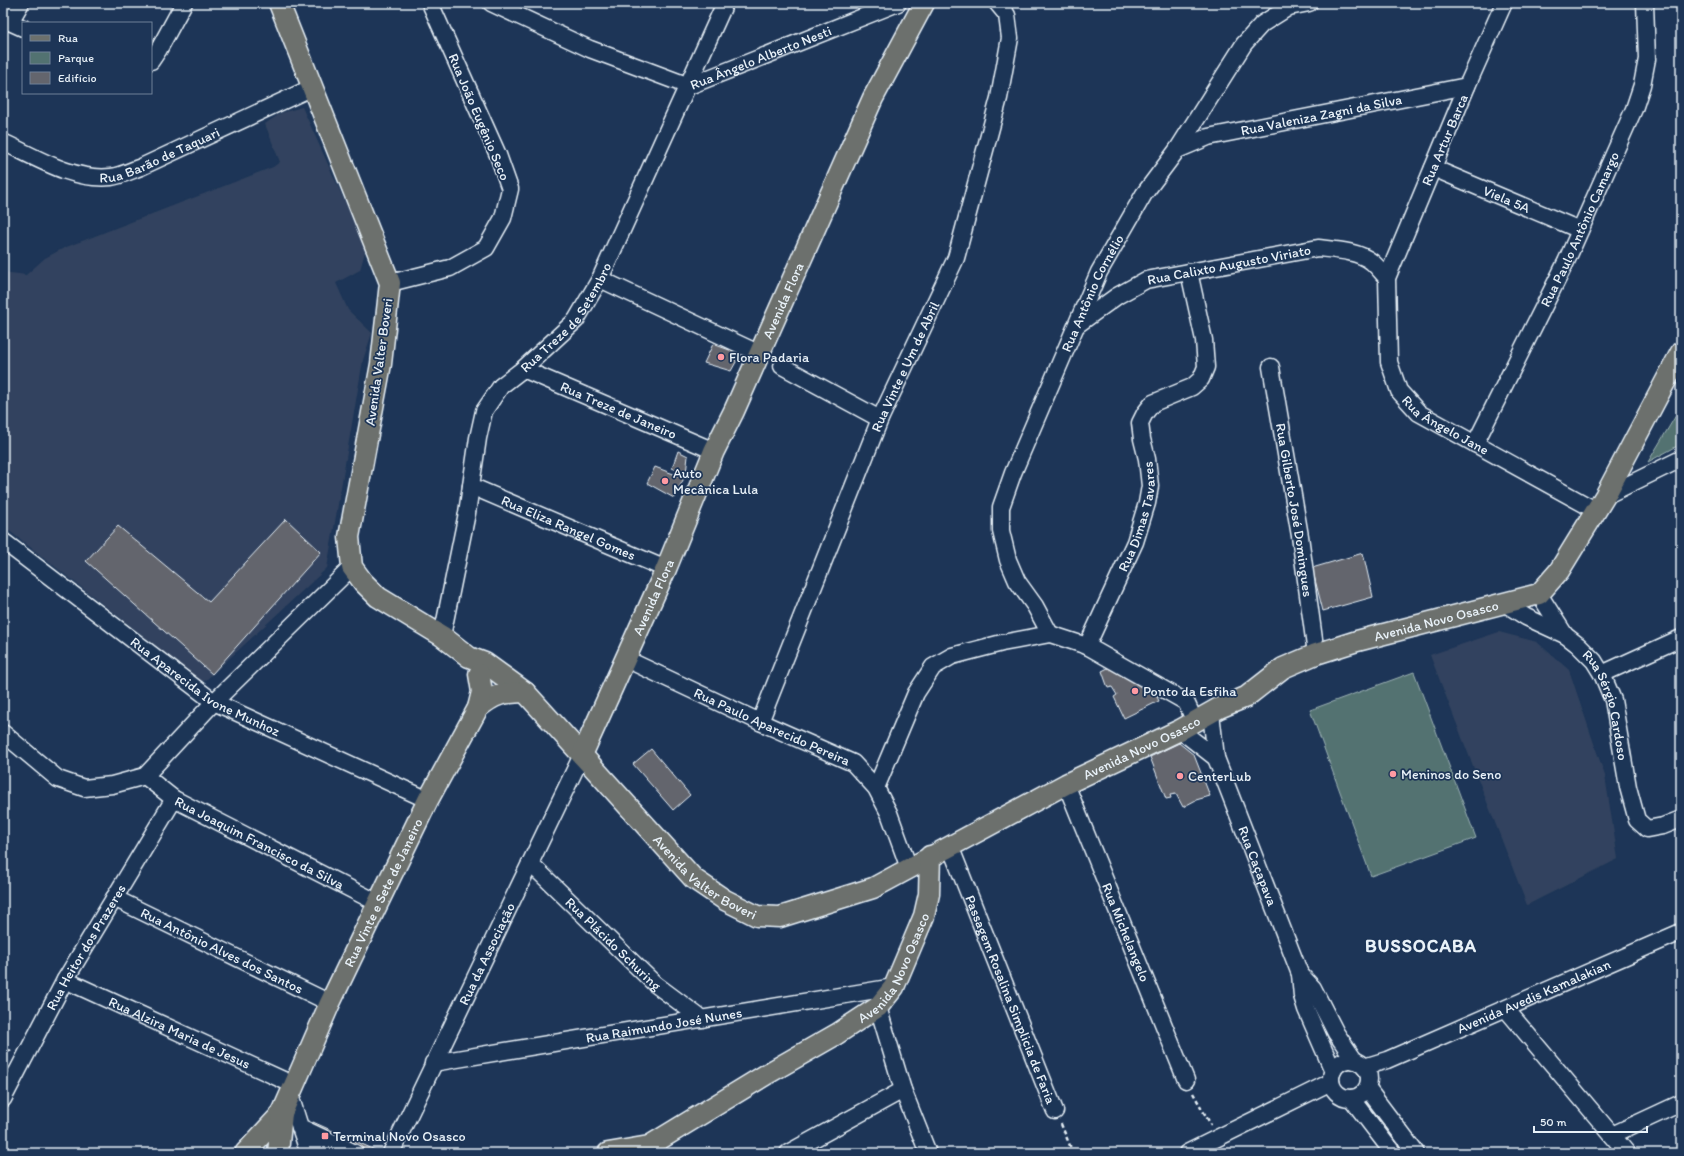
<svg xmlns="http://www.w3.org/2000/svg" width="1684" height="1156" viewBox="0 0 1684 1156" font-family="Itim,sans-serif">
	<rect width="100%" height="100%" fill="#1d3557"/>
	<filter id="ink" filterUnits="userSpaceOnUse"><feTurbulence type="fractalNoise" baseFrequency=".025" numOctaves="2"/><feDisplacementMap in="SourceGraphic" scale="8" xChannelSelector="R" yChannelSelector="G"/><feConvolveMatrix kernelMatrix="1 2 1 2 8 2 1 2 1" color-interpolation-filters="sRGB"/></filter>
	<g filter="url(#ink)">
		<path fill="#32435e" d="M302 107 366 248 360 270 336 283 348 310 372 333 363 360 327 568 205 681H201L3 526V272L26 275 45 258 64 248 273 167 280 162 265 124 281 113Z
			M1499 632 1537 642 1569 670 1605 776 1618 859 1527 905 1430 655Z"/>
		<path fill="#527271" stroke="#9db2b4" d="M1681 407V444L1648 462Z
			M1414 672 1476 838 1371 876 1310 710Z"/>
		<path fill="#63656d" stroke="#e8f1f8" d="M713 344 735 352 736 362 731 371 704 363Z
			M678 451 688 456 686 474 672 468Z
			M655 467 684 478 674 498 647 483Z
			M286 519 321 552 212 674 86 561 118 526 209 602Z
			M1363 553 1373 597 1323 611 1312 568Z
			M1110 667 1152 686 1159 701 1124 718 1114 697 1117 695 1112 687 1108 688 1102 671Z
			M1179 743 1194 755 1210 796 1196 800 1183 807 1176 794 1170 795 1171 798 1166 799 1150 757Z
			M651 749 690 795 673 810 633 764Z
			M313 1122 375 1150 373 1153H298Z"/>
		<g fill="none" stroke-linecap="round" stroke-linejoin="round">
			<defs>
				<g id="minor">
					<path id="s1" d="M491 3 590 49 689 86 898 3"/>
					<path id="s2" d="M1504 3 1467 86 1387 278 1389 362 1399 391 1419 413 1595 510"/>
					<path d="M3 19 23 28"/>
					<path d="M10 22 21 3"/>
					<path d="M151 61 159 49 184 3"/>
					<path id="s3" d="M3 142C37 158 73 181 111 177 121 176 132 170 141 167L313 87"/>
					<path id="s4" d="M1177 150 1208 137 1467 86"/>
					<path id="s5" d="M1433 168 1580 230"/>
					<path d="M600 279 758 353"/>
					<path d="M390 283 450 268 486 248 503 218 510 189 498 155 430 3"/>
					<path id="s6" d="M1077 325 1117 296 1146 280 1318 248C1336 250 1358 251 1372 262 1378 267 1382 273 1387 278"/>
					<path d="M782 366 880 419"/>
					<path id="s7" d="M1271 367 1300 536 1316 654"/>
					<path id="s8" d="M523 369 714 451"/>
					<path id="s9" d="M1475 444 1566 262 1634 109 1642 85 1647 59 1645 3"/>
					<path id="s10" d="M471 486 666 569"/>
					<path d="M1605 496 1681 459"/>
					<path id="s11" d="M3 541 214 702 428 800"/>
					<path d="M1539 594 1565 635"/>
					<path id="s12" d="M1504 603 1526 617 1565 635 1578 645 1594 661 1602 674 1613 700 1628 787 1637 820 1647 829 1663 826 1681 819"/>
					<path id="s13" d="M1050 634 1035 606 1017 581 1008 560 1001 531V507L1013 473 1099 272 1144 194 1177 150 1244 44 1262 24 1289 7 1309 3"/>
					<path id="s14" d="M442 636 467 513 478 438 484 411 501 386 523 369 576 320 600 279 725 3"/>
					<path id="s15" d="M1087 646 1135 542 1147 503 1150 486 1147 459 1142 439 1140 423 1145 413 1153 403 1192 387 1201 379 1206 367 1204 340 1189 272"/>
					<path id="s16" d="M626 659 760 722 853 763 876 788 889 813 909 868"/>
					<path d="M1602 674 1681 638"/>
					<path id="s17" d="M1211 713 1216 758 1300 974 1302 996 1306 1009 1333 1071"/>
					<path id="s18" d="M760 722 880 419 956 258 999 98 1010 38 1007 15 997 3"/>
					<path d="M1180 730 1216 758"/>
					<path d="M3 733 58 779 84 788 112 785 145 776 214 702 352 567"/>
					<path id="s19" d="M145 776 174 799 378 903"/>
					<path id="s20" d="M1066 784 1186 1080"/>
					<path d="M876 788 916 693 933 667 952 656 1002 643 1050 634 1087 646 1186 702 1195 722"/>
					<path id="s21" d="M950 846 1055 1111"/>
					<path id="s22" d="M530 863 655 984 702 1019"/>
					<path id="s23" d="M114 898 330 1003"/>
					<path d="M1300 974 1313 988 1336 1033 1355 1061"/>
					<path id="s24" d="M65 980 294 1085"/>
					<path d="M878 1007 903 1090 928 1153"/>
					<path d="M1506 1009 1627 1153"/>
					<circle cx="1350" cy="1079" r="19"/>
					<path id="s25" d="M433 1063 894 987"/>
					<path id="s26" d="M1364 1067 1387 1060 1681 932"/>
					<path d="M1367 1088 1416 1153"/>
					<path d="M290 1095 300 1127 355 1153"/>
					<path d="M1351 1098 1393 1153"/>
					<path id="s27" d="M3 1099 65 980 174 799"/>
					<path d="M300 1127 306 1145 323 1153"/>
					<path d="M1612 1135 1681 1103"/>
					<path id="s28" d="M391 1153 582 755"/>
					<path d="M788 1153 903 1090"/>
					<path d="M1187 1153 1331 1082"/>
				</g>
				<g id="major">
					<path id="s29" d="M279 3 390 283 381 364 349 537 352 567 363 582 378 597 442 636 469 657 485 663 525 692 694 879 725 900 757 916 780 917 873 888 1066 784 1180 730 1219 708 1246 697 1283 668 1316 654 1357 641 1539 594 1559 571 1605 496 1681 352"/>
					<path d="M478 708C496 693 503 693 525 692"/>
					<path id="s30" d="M582 755 666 569 714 451 734 411 873 98 924 3"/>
					<path id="s31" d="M245 1153 282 1113 330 1003 378 903 428 800 478 708 482 692 479 674"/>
					<path d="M278 1153 282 1113"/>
					<path id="s32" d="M608 1153 649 1146 767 1074 837 1034 878 1007 894 987 924 916 929 894 930 856"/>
				</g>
			</defs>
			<use href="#minor" stroke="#e8f1f8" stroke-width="19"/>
			<use href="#major" stroke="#e8f1f8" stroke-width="23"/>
			<path stroke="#e8f1f8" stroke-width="2.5" stroke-dasharray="4 3" stroke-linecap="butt" d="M3 1046 11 1051
				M1193 1093 1211 1125
				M1061 1124 1073 1153"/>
			<use href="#minor" stroke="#1d3557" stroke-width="16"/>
			<use href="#major" stroke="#6c706d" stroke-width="20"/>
		</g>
	</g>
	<g fill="#ff9aa2" stroke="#1d3557" stroke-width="1.5">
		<circle cx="721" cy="357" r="4"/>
		<circle cx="665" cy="481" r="4"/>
		<circle cx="1135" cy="691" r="4"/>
		<circle cx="1393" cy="774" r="4"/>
		<circle cx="1180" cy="776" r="4"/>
		<rect x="321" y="1132" width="8" height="8" rx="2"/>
	</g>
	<g text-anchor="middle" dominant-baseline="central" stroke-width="3.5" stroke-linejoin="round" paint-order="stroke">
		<g font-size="14" fill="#e8f1f8" stroke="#1d3557">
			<text stroke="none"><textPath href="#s1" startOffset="292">Rua Ângelo Alberto Nesti</textPath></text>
			<text stroke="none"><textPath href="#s4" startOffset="149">Rua Valeniza Zagni da Silva</textPath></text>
			<text transform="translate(479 117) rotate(67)">Rua João Eugênio Seco</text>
			<text transform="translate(1445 140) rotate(-67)">Rua Artur Barca</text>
			<text stroke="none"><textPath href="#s3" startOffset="168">Rua Barão de Taquari</textPath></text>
			<text stroke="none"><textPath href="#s5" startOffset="80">Viela 5A</textPath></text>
			<text stroke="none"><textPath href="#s9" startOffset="239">Rua Paulo Antônio Camargo</textPath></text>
			<text stroke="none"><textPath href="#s6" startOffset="167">Rua Calixto Augusto Viriato</textPath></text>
			<text stroke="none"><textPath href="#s13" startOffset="372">Rua Antônio Cornélio</textPath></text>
			<text stroke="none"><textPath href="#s30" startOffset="497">Avenida Flora</textPath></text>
			<text stroke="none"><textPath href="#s14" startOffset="355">Rua Treze de Setembro</textPath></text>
			<text transform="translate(379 362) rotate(-82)">Avenida Valter Boveri</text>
			<text stroke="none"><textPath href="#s18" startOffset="384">Rua Vinte e Um de Abril</textPath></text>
			<text stroke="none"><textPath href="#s8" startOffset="104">Rua Treze de Janeiro</textPath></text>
			<text stroke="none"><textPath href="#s2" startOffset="472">Rua Ângelo Jane</textPath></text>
			<text stroke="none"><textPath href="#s7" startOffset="145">Rua Gilberto José Domingues</textPath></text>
			<text stroke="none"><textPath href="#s15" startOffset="140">Rua Dimas Tavares</textPath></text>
			<text stroke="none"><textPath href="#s10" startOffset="106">Rua Eliza Rangel Gomes</textPath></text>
			<text stroke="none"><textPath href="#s30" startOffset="173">Avenida Flora</textPath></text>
			<text stroke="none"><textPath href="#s29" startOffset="1877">Avenida Novo Osasco</textPath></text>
			<text stroke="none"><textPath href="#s11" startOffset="250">Rua Aparecida Ivone Munhoz</textPath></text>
			<text stroke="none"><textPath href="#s12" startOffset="154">Rua Sérgio Cardoso</textPath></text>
			<text stroke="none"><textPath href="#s16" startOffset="161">Rua Paulo Aparecido Pereira</textPath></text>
			<text stroke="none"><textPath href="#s29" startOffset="1553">Avenida Novo Osasco</textPath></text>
			<text stroke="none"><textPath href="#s19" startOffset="133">Rua Joaquim Francisco da Silva</textPath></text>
			<text stroke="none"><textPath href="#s17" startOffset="161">Rua Caçapava</textPath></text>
			<text stroke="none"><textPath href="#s29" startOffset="1064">Avenida Valter Boveri</textPath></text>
			<text stroke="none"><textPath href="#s31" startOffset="297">Rua Vinte e Sete de Janeiro</textPath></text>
			<text stroke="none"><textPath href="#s20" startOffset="160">Rua Michelangelo</textPath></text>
			<text stroke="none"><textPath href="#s22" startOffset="116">Rua Plácido Schuring</textPath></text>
			<text stroke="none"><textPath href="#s27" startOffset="173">Rua Heitor dos Prazeres</textPath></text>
			<text stroke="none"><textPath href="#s23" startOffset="120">Rua Antônio Alves dos Santos</textPath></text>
			<text stroke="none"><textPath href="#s28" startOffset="221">Rua da Associação</textPath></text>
			<text stroke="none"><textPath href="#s32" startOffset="351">Avenida Novo Osasco</textPath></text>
			<text stroke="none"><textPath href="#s26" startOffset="184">Avenida Avedis Kamalakian</textPath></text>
			<text stroke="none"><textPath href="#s21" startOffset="165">Passagem Rosalina Simplicia de Faria</textPath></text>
			<text stroke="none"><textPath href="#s25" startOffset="234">Rua Raimundo José Nunes</textPath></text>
			<text stroke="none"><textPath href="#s24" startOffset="126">Rua Alzira Maria de Jesus</textPath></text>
		</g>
		<g font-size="14" fill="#e8f1f8" stroke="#1d3557" text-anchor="start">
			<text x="729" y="357">Flora Padaria</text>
			<text x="673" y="473">Auto<tspan x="673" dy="16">Mecânica Lula</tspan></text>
			<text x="1143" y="691">Ponto da Esfiha</text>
			<text x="1401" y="774">Meninos do Seno</text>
			<text x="1188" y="776">CenterLub</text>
			<text x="333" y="1136">Terminal Novo Osasco</text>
		</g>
		<g font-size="18" font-weight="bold" letter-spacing="1" fill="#e8f1f8" stroke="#1d3557">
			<text x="1421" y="946">BUSSOCABA</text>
		</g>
	</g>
	<rect width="1684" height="1156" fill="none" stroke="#1d3557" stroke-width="16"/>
	<rect x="8" y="8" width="1668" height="1140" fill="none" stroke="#e8f1f8" stroke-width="1.5" filter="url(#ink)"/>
	<rect x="22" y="22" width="130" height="72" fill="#1d3557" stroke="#6e8097"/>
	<rect x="30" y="35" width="20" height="6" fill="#6c706d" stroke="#6e8097"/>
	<text x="58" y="42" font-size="12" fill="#e8f1f8">Rua</text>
	<rect x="30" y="52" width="20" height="12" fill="#527271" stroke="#6e8097"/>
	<text x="58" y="62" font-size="12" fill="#e8f1f8">Parque</text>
	<rect x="30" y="72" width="20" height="12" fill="#63656d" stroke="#6e8097"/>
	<text x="58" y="82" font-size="12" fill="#e8f1f8">Edifício</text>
	<path d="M1534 1126v6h113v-6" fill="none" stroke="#e8f1f8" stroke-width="2"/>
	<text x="1540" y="1126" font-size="12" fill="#e8f1f8" stroke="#1d3557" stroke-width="3" paint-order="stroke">50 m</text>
</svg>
